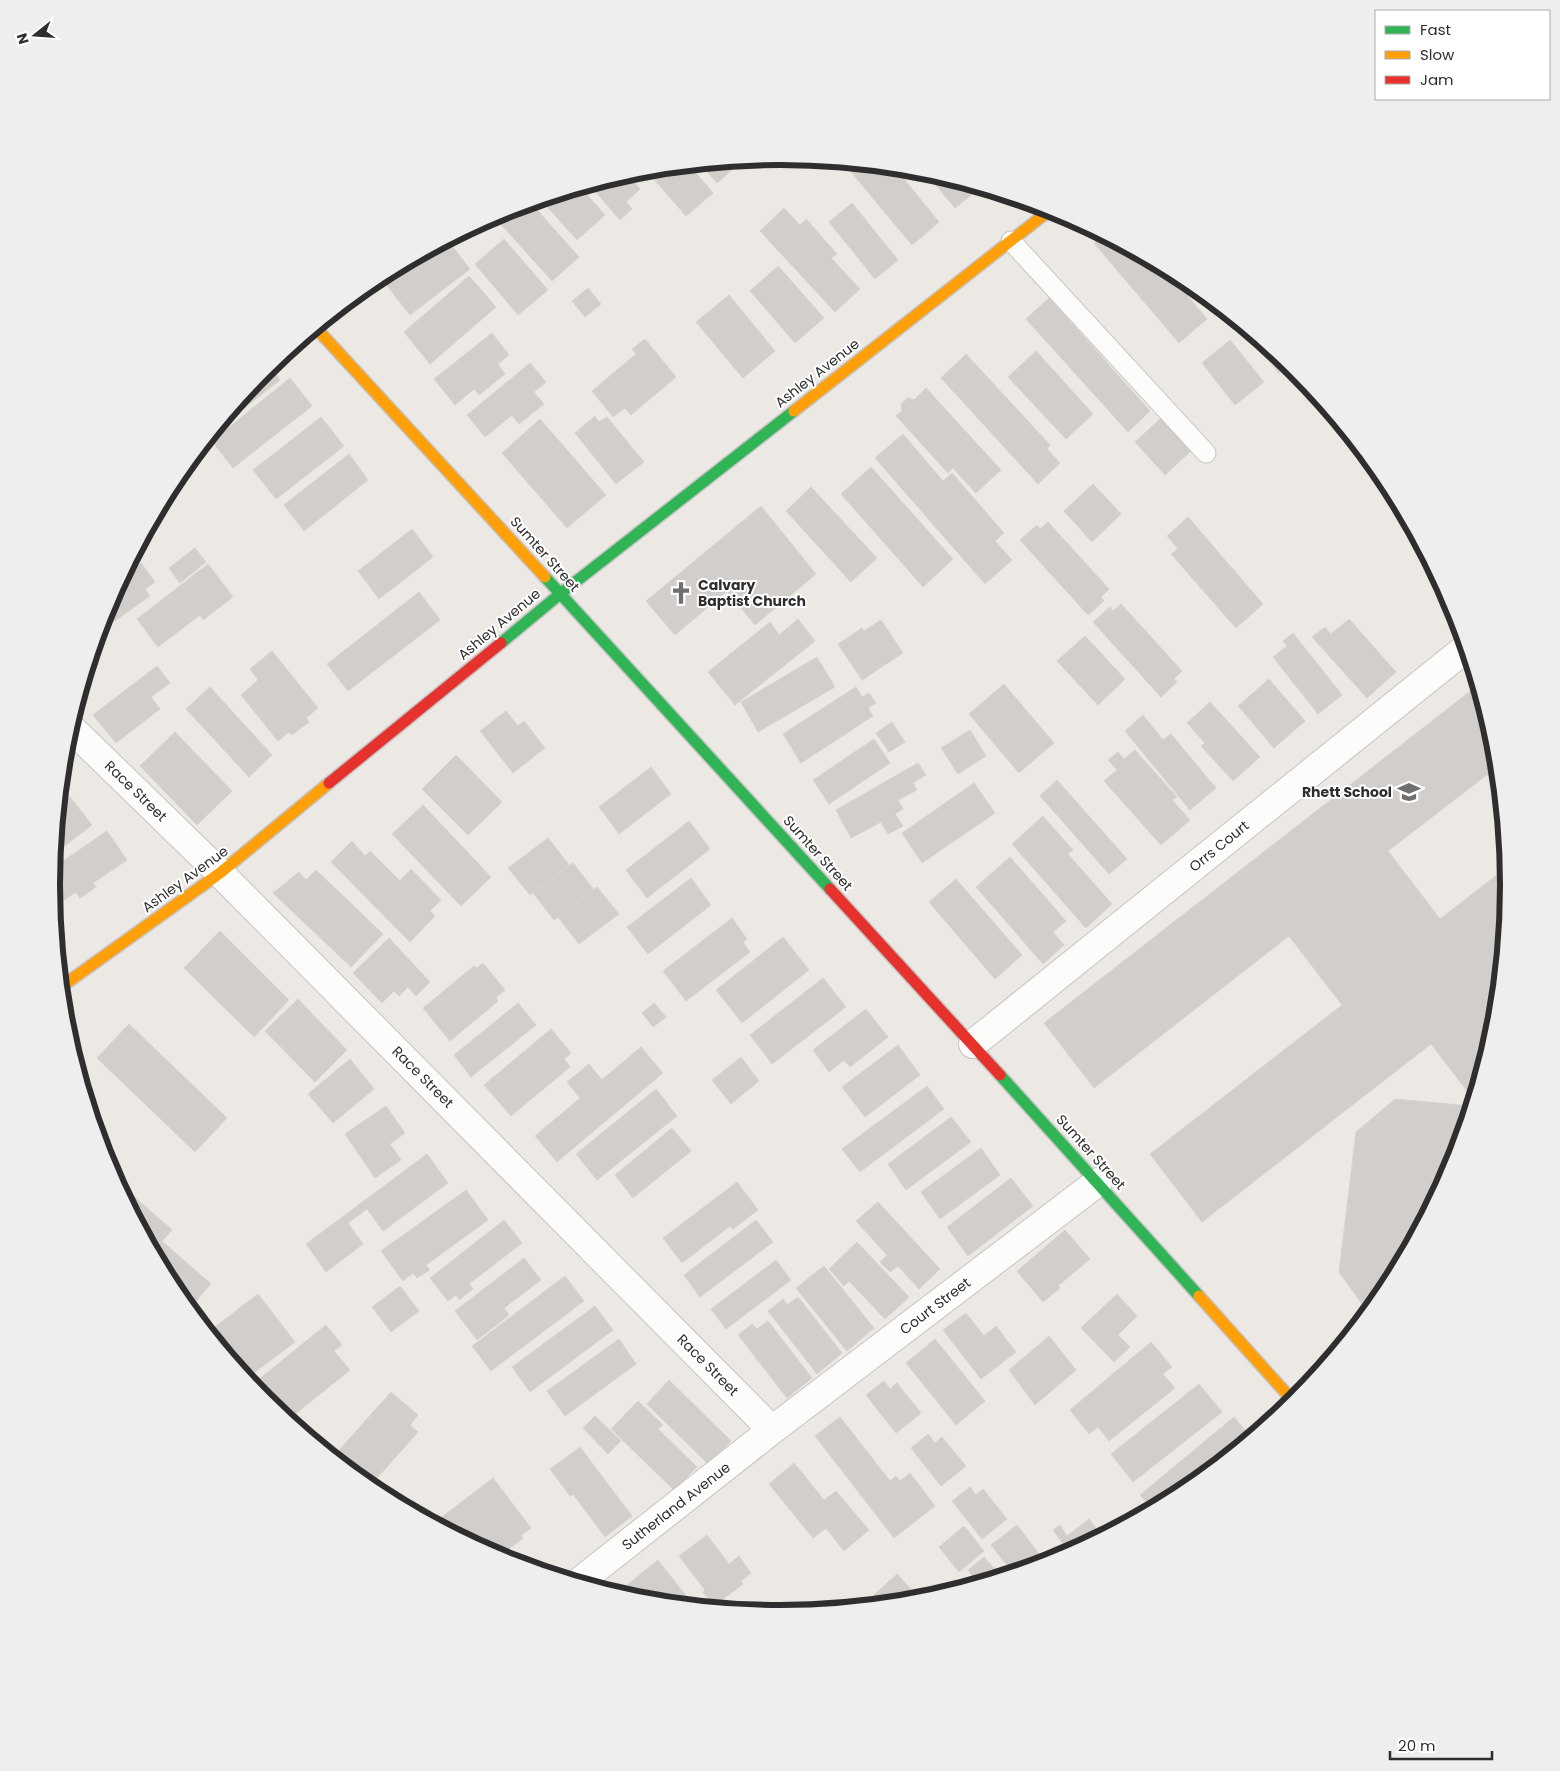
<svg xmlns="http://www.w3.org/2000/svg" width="1560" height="1771" viewBox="0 0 1560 1771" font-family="Poppins,sans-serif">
	<rect width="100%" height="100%" fill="#ece8e4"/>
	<path fill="#d1cecb" stroke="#d7d4d0" d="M743 160 717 183 701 165Z
		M851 164 895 168 939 222 912 245 847 167Z
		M690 166 713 193 686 216 646 170Z
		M925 172 980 188 955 208Z
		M627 174 640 189 626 202 632 209 620 220 590 185Z
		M581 188 605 215 577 240 541 200Z
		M531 203 579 257 552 281 497 220 509 210Z
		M852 203 898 260 875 279 829 222Z
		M784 208 800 225 806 219 837 254 831 258 860 289 835 312 760 231Z
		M1102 235 1165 269 1207 319 1179 343 1094 243Z
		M504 239 548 290 518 315 475 264Z
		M448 241 470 269 410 315 385 283 422 255Z
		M778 266 824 318 795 343 750 291Z
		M469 276 496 307 430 364 404 332Z
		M588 288 601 304 585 317 572 301Z
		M729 295 775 351 743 378 696 322Z
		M1049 298 1150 411 1128 432 1026 319Z
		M1235 321 1289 365 1279 373Z
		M492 333 509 355 498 364 505 374 479 395 474 389 455 405 434 379Z
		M645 339 676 377 631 415 625 408 613 417 592 391 636 354 632 349Z
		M1230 340 1264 382 1235 405 1202 363Z
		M1036 351 1093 414 1066 439 1008 377Z
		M966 354 1050 445 1047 449 1060 463 1038 484 941 378Z
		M530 363 546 382 534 392 544 404 519 424 512 415 485 437 467 415Z
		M269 366 280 380 215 431 265 370Z
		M290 378 312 406 233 468 212 441Z
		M926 388 1001 470 976 493 953 468 948 473 896 416 902 411 901 404 908 398 914 400Z
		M595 416 599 422 607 417 644 462 616 484 575 433Z
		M1163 416 1193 449 1165 475 1135 442Z
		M321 417 344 446 276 499 253 470Z
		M540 419 606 495 567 528 502 453Z
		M903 434 943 481 952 473 1004 533 995 541 1012 560 985 584 875 458Z
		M349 454 368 480 304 531 284 505Z
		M871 467 953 559 923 587 841 494Z
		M1093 484 1121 514 1092 542 1064 511Z
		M811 487 877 558 851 582 786 511Z
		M761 506 816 574 755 625 727 591 675 635 646 601Z
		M1188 517 1263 604 1236 628 1171 554 1178 549 1167 536Z
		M1048 522 1109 589 1101 597 1104 601 1088 615 1020 540 1037 525 1040 529Z
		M412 529 433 557 379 599 358 571Z
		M195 548 206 562 180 583 169 568Z
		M141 563 155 582 145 589 150 596 99 632 107 606 123 576Z
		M208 564 233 597 203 620 200 615 158 647 137 619Z
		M419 592 440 620 348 691 327 664Z
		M1121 604 1182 671 1174 679 1177 682 1161 697 1093 622 1110 607 1113 611Z
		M798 619 815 641 735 705 708 672 770 622 779 635Z
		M1349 619 1396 672 1367 698 1312 637 1325 627 1331 634Z
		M881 620 903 653 862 680 838 644 862 628 864 631Z
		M1293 633 1342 695 1318 714 1273 657 1287 646 1283 641Z
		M1085 636 1125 679 1098 705 1057 661Z
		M272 651 318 708 306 718 309 722 292 735 289 732 278 741 241 695 258 680 250 669Z
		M817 657 835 687 758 732 741 702Z
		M157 666 170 683 151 697 160 709 116 743 93 715Z
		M1269 679 1305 721 1274 748 1238 706Z
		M1004 684 1054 743 1019 773 969 714Z
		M1477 686 1495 744 1497 767 1388 851 1440 919 1507 867 1509 886 1495 1028 1475 1093 1471 1096 1431 1044 1202 1222 1150 1154 1342 1005 1289 936 1094 1088 1044 1023Z
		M210 687 272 755 249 777 186 709Z
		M856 687 862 697 869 693 876 703 868 708 873 716 801 763 783 734Z
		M1210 702 1260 757 1233 781 1201 746 1205 743 1187 723Z
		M506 711 518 726 524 721 545 748 513 773 480 731Z
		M1143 715 1163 740 1171 734 1216 788 1190 810 1125 731Z
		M892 722 905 742 889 752 876 733Z
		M970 730 986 756 958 774 941 748Z
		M175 732 232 791 197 825 140 766Z
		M874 739 890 763 829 804 813 780Z
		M1135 750 1177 797 1172 800 1190 820 1161 845 1104 781 1117 770 1108 760 1118 752 1124 759Z
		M456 755 502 802 468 835 422 789Z
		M918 763 926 775 913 783 917 790 898 800 903 809 895 814 903 826 888 834 881 822 851 838 836 810Z
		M651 767 671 794 619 834 599 807Z
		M1057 780 1127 859 1109 874 1040 796Z
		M974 783 995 813 922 863 902 833Z
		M70 797 92 825 54 854 59 806Z
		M423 805 491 877 461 906 392 834Z
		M1043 816 1073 850 1068 854 1112 904 1086 928 1012 844Z
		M689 821 710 849 647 898 626 870Z
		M107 831 127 860 93 883 96 887 80 898 76 892 64 900 52 882 64 874 57 865Z
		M548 838 569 865 530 895 508 868Z
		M352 841 365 856 370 851 400 881 411 869 441 900 430 911 435 916 410 942 331 862Z
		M1010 857 1066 921 1053 932 1064 945 1043 964 976 887Z
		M573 863 594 890 554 920 533 893Z
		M316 870 383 934 351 967 273 893 299 872 306 880Z
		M691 878 711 905 648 954 627 927Z
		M956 879 1022 955 995 979 929 902Z
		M597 887 619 914 579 944 558 917Z
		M732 918 747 939 743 942 750 952 686 1001 663 971Z
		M220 931 289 1000 254 1037 184 968Z
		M783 937 809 970 742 1023 716 990Z
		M389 938 430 982 416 996 408 987 399 996 394 991 382 1003 353 973Z
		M483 963 505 990 496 997 498 1001 450 1041 423 1008 474 966 477 968Z
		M823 978 846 1007 772 1064 750 1035Z
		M298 999 347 1050 315 1082 265 1031Z
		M518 1003 536 1025 471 1077 454 1055Z
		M654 1003 666 1017 653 1027 642 1013Z
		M866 1009 888 1037 850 1067 844 1060 829 1072 813 1050Z
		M129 1024 227 1118 195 1152 97 1058Z
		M551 1029 571 1053 564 1059 570 1067 511 1116 484 1085Z
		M898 1045 920 1075 865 1117 842 1087Z
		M641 1047 663 1073 557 1162 535 1136Z
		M741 1057 759 1081 731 1104 712 1080Z
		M350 1059 374 1089 333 1123 308 1094Z
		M589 1064 602 1080 580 1098 567 1082Z
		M927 1086 944 1109 860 1172 842 1149Z
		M656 1089 677 1116 597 1180 576 1154Z
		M1395 1099 1471 1106 1453 1165 1386 1291 1368 1312 1339 1272 1356 1132Z
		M386 1106 405 1133 390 1144 401 1160 375 1178 345 1134Z
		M951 1117 971 1142 906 1190 888 1164Z
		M672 1128 691 1151 633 1198 615 1175Z
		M981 1148 1000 1175 940 1219 921 1192Z
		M427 1154 448 1183 383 1231 367 1209 348 1223 363 1244 326 1272 306 1244Z
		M1011 1178 1033 1206 968 1256 947 1227Z
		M115 1180 172 1230 162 1241 211 1284 189 1309 174 1290Z
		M737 1182 758 1210 733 1229 730 1226 682 1263 663 1238Z
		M466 1190 488 1220 426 1265 430 1270 417 1278 413 1273 403 1281 381 1251Z
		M878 1202 940 1269 919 1289 898 1266 890 1272 880 1262 887 1255 856 1221Z
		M504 1220 522 1243 469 1284 473 1289 459 1300 456 1295 448 1301 430 1278Z
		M756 1220 773 1242 700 1297 684 1275Z
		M1065 1230 1090 1259 1058 1286 1060 1288 1043 1302 1017 1271Z
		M857 1242 909 1297 885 1319 849 1281 844 1286 829 1269Z
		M524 1258 541 1280 504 1308 509 1315 477 1340 455 1311Z
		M776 1260 791 1280 726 1329 711 1309Z
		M824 1266 874 1328 847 1351 796 1288Z
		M565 1276 584 1301 491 1371 472 1346Z
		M400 1286 419 1311 391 1332 372 1307Z
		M258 1294 295 1342 247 1378 211 1330Z
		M1117 1294 1137 1316 1118 1335 1130 1347 1114 1362 1081 1328Z
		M798 1297 842 1353 817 1374 768 1311 783 1299 787 1305Z
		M595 1306 613 1330 530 1392 512 1367Z
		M966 1313 984 1336 996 1326 1016 1352 981 1379 943 1330Z
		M768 1321 812 1378 787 1398 738 1335 752 1324 757 1329Z
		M326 1325 342 1345 334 1351 350 1370 289 1419 283 1412 281 1414 264 1401 258 1392 264 1387 258 1380Z
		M1049 1336 1076 1370 1035 1405 1009 1370Z
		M619 1339 636 1364 565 1416 547 1391Z
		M935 1339 985 1401 956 1425 906 1363Z
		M1151 1342 1172 1367 1163 1374 1175 1388 1109 1441 1098 1427 1089 1434 1070 1410Z
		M669 1380 731 1441 708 1464 647 1404Z
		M884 1381 890 1389 897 1383 921 1413 896 1433 866 1395Z
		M1199 1384 1222 1412 1133 1482 1111 1454Z
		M391 1392 418 1415 410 1425 418 1432 369 1487 333 1457Z
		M638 1401 663 1425 658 1429 697 1467 674 1490 611 1429Z
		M595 1416 621 1441 608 1454 583 1428Z
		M840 1417 890 1481 896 1476 900 1481 910 1473 935 1506 894 1538 815 1436Z
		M1234 1417 1251 1437 1185 1492 1164 1503 1162 1500 1152 1508 1140 1495Z
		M928 1434 935 1443 942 1437 966 1466 941 1486 911 1448Z
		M580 1447 632 1516 605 1537 573 1494 570 1496 550 1469Z
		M794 1463 824 1500 836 1491 869 1530 844 1551 826 1528 813 1538 769 1484Z
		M493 1478 531 1528 521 1535 523 1538 501 1555 503 1559 434 1523Z
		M970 1487 976 1495 983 1489 1007 1519 982 1539 952 1501Z
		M1089 1519 1102 1536 1070 1553 1053 1530 1060 1525 1067 1536Z
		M1017 1525 1046 1563 1013 1573 991 1545Z
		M964 1526 984 1551 959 1572 939 1547Z
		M707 1535 729 1564 739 1556 751 1573 741 1581 743 1584 714 1606 703 1592 705 1590 679 1556Z
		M984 1557 999 1574 993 1579 978 1583 968 1570Z
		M658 1560 694 1606 639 1600 627 1585Z
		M897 1574 921 1600 862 1606Z
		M775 1607 780 1614 768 1613Z"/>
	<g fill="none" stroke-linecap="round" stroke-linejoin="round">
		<defs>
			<path id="lane" d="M1011 241 1206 453"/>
			<path id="street" d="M70 727 220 873 772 1430
				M973 1044 1466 648
				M579 1582 772 1430 1098 1182"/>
			<path id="fast" d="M545 577 830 889
				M501 643 560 594 794 411
				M1000 1075 1199 1296"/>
			<path id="slow" d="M316 328 545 577
				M794 411 1050 210
				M61 987 220 873 329 783
				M1199 1296 1294 1402"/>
			<path id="jam" d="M329 783 501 643
				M830 889 1000 1075"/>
		</defs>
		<use href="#lane" stroke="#c5c4c5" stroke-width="21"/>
		<use href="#street" stroke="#c5c4c5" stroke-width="30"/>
		<use href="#fast" stroke="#c5c4c5" stroke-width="14"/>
		<use href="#slow" stroke="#c5c4c5" stroke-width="14"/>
		<use href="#jam" stroke="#c5c4c5" stroke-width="14"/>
		<use href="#lane" stroke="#fcfcfb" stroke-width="19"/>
		<use href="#street" stroke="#fcfcfb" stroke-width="28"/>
		<use href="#fast" stroke="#30b455" stroke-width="11"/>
		<use href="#slow" stroke="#ff9f0a" stroke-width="11"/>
		<use href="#jam" stroke="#e5322d" stroke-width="11"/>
	</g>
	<defs>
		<symbol id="church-bare" viewBox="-9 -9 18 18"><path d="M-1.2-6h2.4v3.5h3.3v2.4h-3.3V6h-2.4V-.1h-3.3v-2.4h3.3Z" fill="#706f6e" stroke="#fff" stroke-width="2.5" paint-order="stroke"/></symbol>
		<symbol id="school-bare" viewBox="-9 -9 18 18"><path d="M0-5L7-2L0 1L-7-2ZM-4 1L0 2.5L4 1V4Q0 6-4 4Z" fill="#706f6e" stroke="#fff" stroke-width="2.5" paint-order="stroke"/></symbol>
	</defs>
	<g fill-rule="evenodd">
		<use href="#church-bare" x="665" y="577" width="32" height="32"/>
		<use href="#school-bare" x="1393" y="776" width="32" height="32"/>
	</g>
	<g text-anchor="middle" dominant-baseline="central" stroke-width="4" stroke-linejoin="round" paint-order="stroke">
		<g font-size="14" fill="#2e2e2e" stroke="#fff">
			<text transform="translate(817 373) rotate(-38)">Ashley Avenue</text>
			<text transform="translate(545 554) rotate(48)">Sumter Street</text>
			<text transform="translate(499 624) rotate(-40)">Ashley Avenue</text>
			<text transform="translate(136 791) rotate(44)">Race Street</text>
			<text transform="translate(1219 846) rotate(-39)">Orrs Court</text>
			<text transform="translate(818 853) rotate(48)">Sumter Street</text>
			<text transform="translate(185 879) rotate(-36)">Ashley Avenue</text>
			<text transform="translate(423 1077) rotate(45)">Race Street</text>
			<text transform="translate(1091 1152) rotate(48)">Sumter Street</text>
			<text transform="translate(935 1306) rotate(-37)">Court Street</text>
			<text transform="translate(708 1365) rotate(45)">Race Street</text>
			<text transform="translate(676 1506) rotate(-38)">Sutherland Avenue</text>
		</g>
		<g font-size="14" font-weight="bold" fill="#2e2e2e" stroke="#fff" text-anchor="start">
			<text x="698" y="585">Calvary<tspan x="698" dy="16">Baptist Church</tspan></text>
			<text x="1392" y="792" text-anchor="end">Rhett School</text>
		</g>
	</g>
	<path d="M0 0H1560V1771H0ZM60 885a720 720 0 1 1 1440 0a720 720 0 1 1-1440 0Z" fill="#eee" fill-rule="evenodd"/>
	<path fill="none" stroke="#2e2e2e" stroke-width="6" d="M60 885a720 720 0 1 1 1440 0a720 720 0 1 1-1440 0Z"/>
	<rect x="1375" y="10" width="175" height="90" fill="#ffffff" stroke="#ababab"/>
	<rect x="1385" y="26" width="25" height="8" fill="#30b455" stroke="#ababab"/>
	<text x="1420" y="35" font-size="15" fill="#2e2e2e">Fast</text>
	<rect x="1385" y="51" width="25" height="8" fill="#ff9f0a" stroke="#ababab"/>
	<text x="1420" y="60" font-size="15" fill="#2e2e2e">Slow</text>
	<rect x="1385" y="76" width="25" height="8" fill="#e5322d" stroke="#ababab"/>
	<text x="1420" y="85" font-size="15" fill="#2e2e2e">Jam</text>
	<g transform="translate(35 35) rotate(253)" stroke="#ffffff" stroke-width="4" paint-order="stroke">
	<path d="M0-4L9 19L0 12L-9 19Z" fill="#2e2e2e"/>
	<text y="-8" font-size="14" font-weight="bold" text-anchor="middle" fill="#2e2e2e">N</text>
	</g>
	<path d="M1390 1751v8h102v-8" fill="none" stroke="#2e2e2e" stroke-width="2.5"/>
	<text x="1398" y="1751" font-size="15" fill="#2e2e2e" stroke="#ffffff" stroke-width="4" paint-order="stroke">20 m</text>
</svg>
